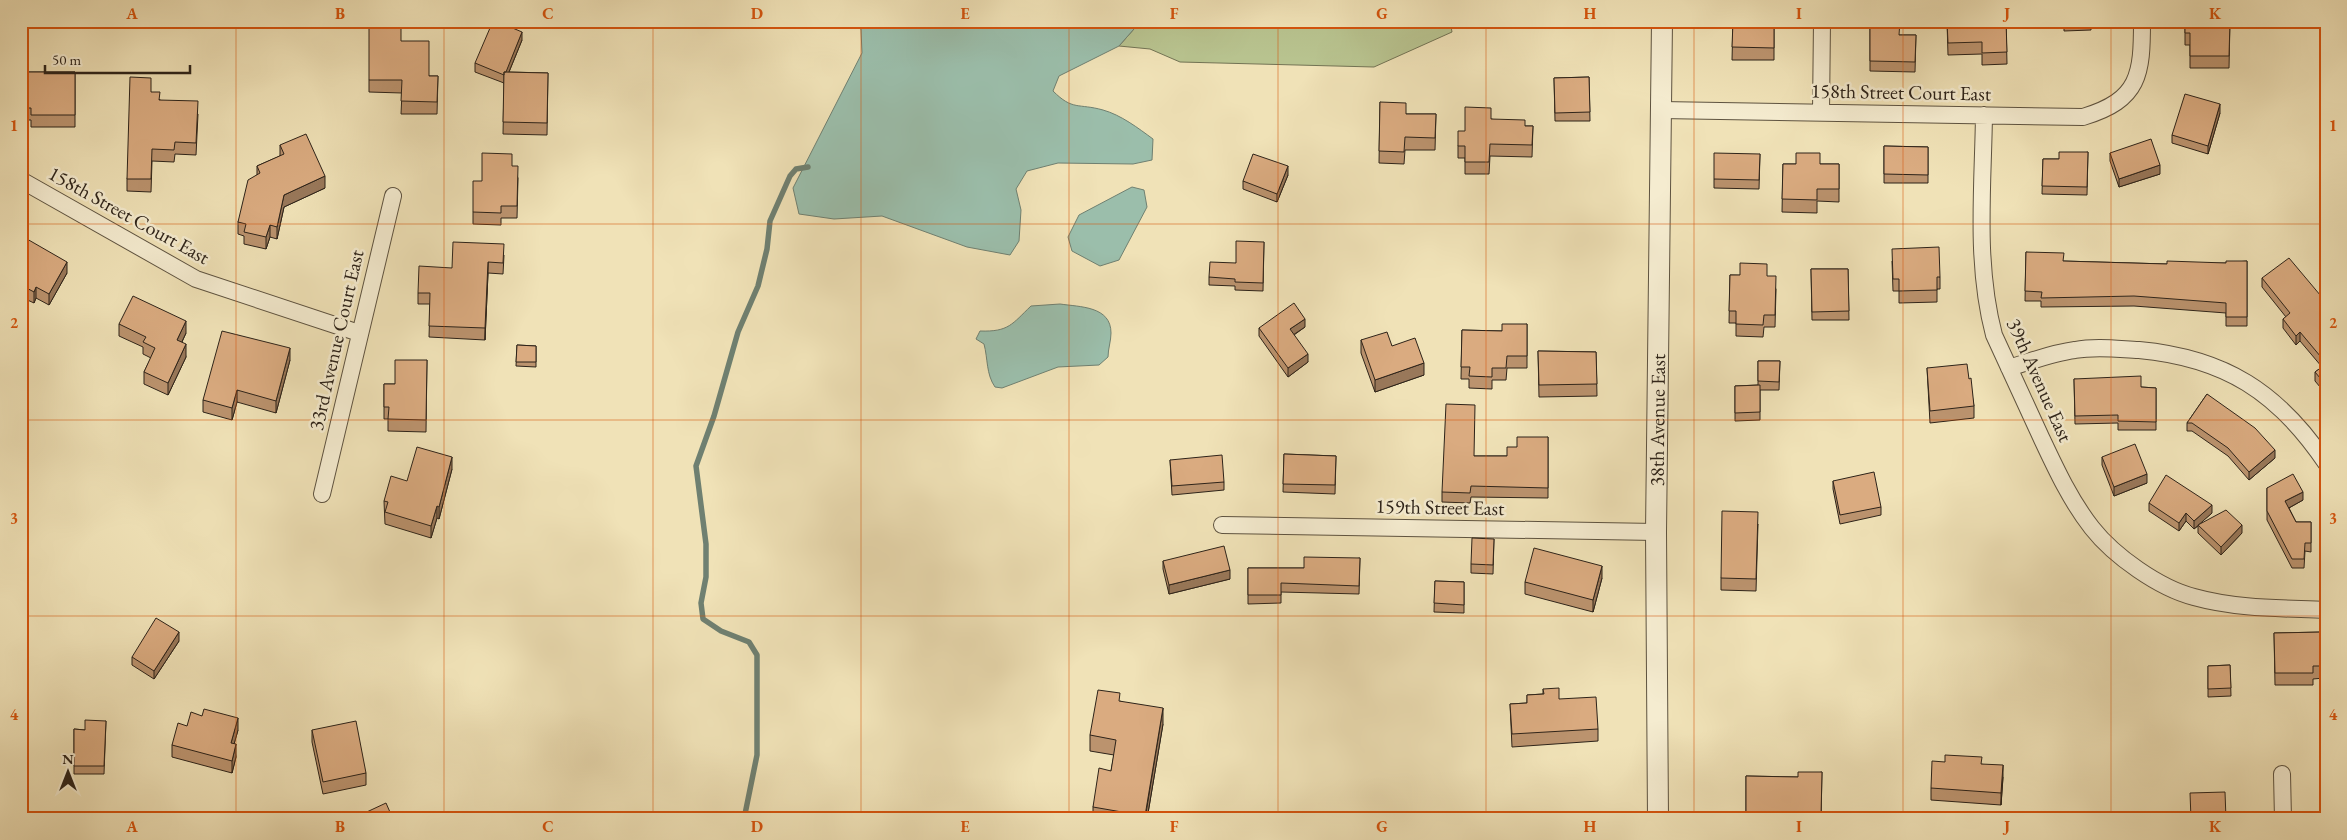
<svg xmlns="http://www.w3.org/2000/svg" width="2347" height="840" viewBox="0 0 2347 840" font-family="'EB Garamond',serif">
	<rect width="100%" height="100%" fill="#f0e2b7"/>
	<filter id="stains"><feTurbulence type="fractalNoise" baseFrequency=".004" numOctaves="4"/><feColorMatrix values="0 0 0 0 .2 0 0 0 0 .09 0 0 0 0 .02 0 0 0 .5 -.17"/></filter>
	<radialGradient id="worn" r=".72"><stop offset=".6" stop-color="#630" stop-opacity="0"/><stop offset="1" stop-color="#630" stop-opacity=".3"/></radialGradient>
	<path fill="#b8c38f" stroke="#727354" d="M1141 21H1450L1452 32 1374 67 1180 62 1150 49 1119 46Z"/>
	<path fill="#9bbeab" stroke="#6f8071" d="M859 21H1141L1119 46 1059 76 1053 91C1073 111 1078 103 1103 110 1121 115 1138 128 1153 139L1152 160 1133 164 1058 163 1027 171 1016 189 1021 210 1019 241 1010 255 967 247 882 216 834 219 799 214 793 188 862 53 861 30Z
		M1132 187 1144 190 1147 207 1119 260 1100 266 1072 251 1068 237 1079 215Z
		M1060 304C1080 307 1111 306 1111 333 1111 341 1108 349 1108 357L1099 365 1058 367 1002 388 995 387C986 374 988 359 984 344L976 339 980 331C1009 332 1012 324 1031 306Z"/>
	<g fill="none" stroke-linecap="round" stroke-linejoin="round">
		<path stroke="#6f8071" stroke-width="5.5" d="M744 819 757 755V655L749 642 721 631 703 619 701 603 706 577V544L696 466 714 416 738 332 758 286 767 249 770 221 790 176 796 169 808 167"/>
		<defs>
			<path id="minor" d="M1661 110 2083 117C2140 100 2142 74 2142 21
				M1821 112 1822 21
				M1984 115C1983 188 1975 263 1994 335 2009 368 2025 402 2040 435 2055 467 2070 500 2092 528 2114 556 2159 588 2194 597 2237 609 2282 608 2326 610
				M21 180 196 279 359 333
				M2009 368C2031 361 2052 353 2075 350 2096 346 2118 349 2139 350 2225 358 2278 392 2326 463
				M322 494 393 196
				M1222 525 1656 532
				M2282 774 2283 819"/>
			<g id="tertiary">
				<path id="s1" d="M1658 819 1656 532 1662 21"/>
			</g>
		</defs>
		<use href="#minor" stroke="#5e5340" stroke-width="18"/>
		<use href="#tertiary" stroke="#5e5340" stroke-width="22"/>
		<use href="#minor" stroke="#f5ecd0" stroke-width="16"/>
		<use href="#tertiary" stroke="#f5ecd0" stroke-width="20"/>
	</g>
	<path fill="#bb936e" stroke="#2d2319" d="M1733 21H1774V60H1732Z
		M1870 21 1899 35H1916L1915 72 1870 71Z
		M1947 21H2006L2007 64 1982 65V54L1948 55Z
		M2064 21H2091V30L2064 31Z
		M2185 21H2230L2229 68H2190V45H2185Z
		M522 40 509 72 548 73 547 135 503 134 504 83 475 72V63Z
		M401 41 429 76H438L437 114H401L402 93 369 92V80Z
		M21 72H75V127H31V120H21Z
		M1589 77 1590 121H1555L1554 78Z
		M151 92 160 100 198 114 196 155 175 154 174 162 152 161 151 192 127 191V179Z
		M1380 102 1406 114H1436L1435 150H1405L1404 164 1379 163Z
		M2220 113 2208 154 2172 143V135Z
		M1491 119 1525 126H1533L1532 157 1490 156 1489 174H1465V158H1458V146L1465 131Z
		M280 145 325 188 284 207 277 239 270 237 266 249 244 244V236L238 234V222L257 175V166L280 156Z
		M1884 146 1928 147V183H1884Z
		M2088 152 2087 195 2042 194 2043 159H2059Z
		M2110 153 2160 174 2119 187 2110 161Z
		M1760 154 1759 189 1714 188V179Z
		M1783 164H1839V202L1817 201V213L1782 212Z
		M512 166 518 178 517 218H501V225L473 224V212Z
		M1288 175 1277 202 1243 189V181Z
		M1264 242 1263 291 1235 290V286L1209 285V277L1236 263Z
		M21 243 67 273 49 305 36 298 34 303 21 297Z
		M2026 252 2063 261 2167 264 2226 263 2247 261V326H2226V313L2134 306 2041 307V301H2025Z
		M504 255 503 274 488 273 485 340 429 337 430 304H418V293L452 268Z
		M1892 261 1940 277V289H1937V302L1899 303V291H1893Z
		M1811 269H1848L1849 320H1812Z
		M1730 275 1767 276 1776 289 1775 327H1764L1763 337 1736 336V323H1729Z
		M2262 278 2326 302V394L2315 381V372L2322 367 2300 341 2296 345 2283 328V319L2286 317 2262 287Z
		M119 324 186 333 182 342 186 357 168 395 144 384V372L151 358 143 354V347L119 336Z
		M1527 324V368H1507L1506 380H1492V389L1469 388V379H1461L1462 330 1502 331Z
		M1305 327 1294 335 1308 362 1288 377 1259 336V328Z
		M1361 340 1392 346 1424 375 1375 392 1361 353Z
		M517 345 536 346V367L516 366Z
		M1538 351 1596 352 1597 396 1539 397Z
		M290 360 276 413 237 402 232 420 203 412V400Z
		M427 360 426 432 388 431V419H384V384H395Z
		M1758 361H1780L1779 390H1760V420L1735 421V386L1758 385Z
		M1927 368 1969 379 1974 406V418L1930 423Z
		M2074 379 2141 387 2156 388V430H2118V423L2075 424Z
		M2207 394 2275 458 2249 480 2228 456 2192 431H2187V423Z
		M1548 437V498L1471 497 1470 503 1442 502V492L1474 456H1507L1517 447Z
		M1284 454 1336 456 1335 494 1283 492Z
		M2102 457 2147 483 2114 496 2102 465Z
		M1170 460 1224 482V490L1172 495Z
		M452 469 439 519 437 518 431 538 385 524 384 501Z
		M1833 481 1881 507V515L1840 524 1833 489Z
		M2267 488 2303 500 2289 508 2296 522H2311V552L2305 551 2304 568H2292L2267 520Z
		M2149 503 2212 513 2199 524 2242 533 2221 555 2198 533V526L2194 529 2186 521 2179 531 2149 511Z
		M1758 524 1756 591 1721 590V578Z
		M1494 539 1493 574 1471 573V564Z
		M1360 558 1359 594 1281 592V603L1248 604V568H1304Z
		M1163 561 1230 579 1169 594 1163 569Z
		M1602 578 1593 612 1525 594V582Z
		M1435 581 1464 582V613L1434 612Z
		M2323 632 2324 678 2313 679V685H2275L2274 633Z
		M179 641 154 679 132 665V657Z
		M2230 665 2231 696 2208 697V666Z
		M1543 689 1559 699 1598 729V741L1512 747 1510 704 1527 703V695L1543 694Z
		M1120 701 1163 724 1147 819H1093V807L1111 771 1114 755 1090 751V735Z
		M106 721 104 774H74V729L85 730Z
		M187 726 238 730 234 744 236 757 232 773 172 757V745Z
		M312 730 366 773V785L323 794 312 742Z
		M1982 764 2003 777 2001 805 1931 800V788Z
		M1822 772 1821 819H1746V776L1798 777Z"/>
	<path fill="#99785a" stroke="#2d2319" d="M522 32V40L504 84V75Z
		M2220 104V113L2208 154V146Z
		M2160 165V174L2119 187V179Z
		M1288 166V175L1277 202V194Z
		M325 176V188L284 207 277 239V227L284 195Z
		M270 225V237L266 249V237Z
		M67 262V273L49 305V294Z
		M488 262V273L485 340V328Z
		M36 287V298L34 303V292Z
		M1305 319V327L1290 337V329Z
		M186 321V333L177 352V340Z
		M2300 332V341L2296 345V336Z
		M186 344V357L168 395V383Z
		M290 348V360L276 413V401Z
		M1308 354V362L1288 377V368Z
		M1424 363V375L1375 392V380Z
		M237 390V402L232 420V408Z
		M2275 450V458L2249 480V472Z
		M452 457V469L439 519V507Z
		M2147 474V483L2114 496V487Z
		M2303 492V500L2285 510V501Z
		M2212 505V513L2194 529V521Z
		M437 506V518L431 538V526Z
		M2186 513V521L2179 531V523Z
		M2242 525V533L2221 555V547Z
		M1602 566V578L1593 612V600Z
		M1230 570V579L1169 594V585Z
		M179 632V641L154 679V671Z
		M1163 708V724L1147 819H1145Z
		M238 718V730L231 755V743Z
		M236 744V757L232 773V761Z
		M2003 765V777L2001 805V793Z"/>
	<path fill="#daab80" stroke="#2d2319" d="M493 21H496L522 32 506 72H504V75L475 63Z
		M1733 21H1774V48L1732 47Z
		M1870 21H1900L1899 35H1916L1915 62 1870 61Z
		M1947 21H2006L2007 52 1982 53V42L1948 43Z
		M2064 21H2091V22L2064 23Z
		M2185 21H2230L2229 56H2190V33H2185Z
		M369 26H401V41H429V76H438L437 102 401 101 402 80H369Z
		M21 72H75V115H31V108H21Z
		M504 72 548 73 547 123 503 122Z
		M130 77 151 78V92H160L159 100 198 101 196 143 175 142 174 150 152 149 151 179H127Z
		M1589 77 1590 112 1555 113 1554 78Z
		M2185 94 2220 104 2208 146 2172 135Z
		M1380 102 1406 103V114H1436L1435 138 1405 137 1404 152 1379 151Z
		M1465 107 1491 108V119L1525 120V126H1533L1532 145 1490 144 1489 162H1465V146H1458V131H1465Z
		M306 134 325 176 284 195 277 227 270 225 266 237 244 232 246 224 238 222 248 180 260 173 257 166 284 154 280 145Z
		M2151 139 2160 165 2119 179 2110 153Z
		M1884 146 1928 147V175L1884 174Z
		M2059 152H2088L2087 187 2042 186 2043 159H2059Z
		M482 153 512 154V166H518L517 206H501V213L473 212V181H482Z
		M1714 153 1760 154 1759 180 1714 179Z
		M1796 153H1820V164H1839V189H1817V200L1782 199 1783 164H1796Z
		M1253 154 1288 166 1277 194 1243 181Z
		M27 239 67 262 49 294 36 287 34 292 21 285V243L24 244Z
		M1236 241 1264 242 1263 283 1235 282V279L1209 277 1210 262 1236 263Z
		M453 242 504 244 503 263 488 262 485 328 429 326 430 293H418L419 266 452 268Z
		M1939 247 1940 277H1937V290L1899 291V279H1893L1892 249Z
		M2026 252 2064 253 2063 261 2167 264V261L2226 263V261H2247V317H2226V303L2134 296 2041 298 2042 292 2025 291Z
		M2289 258 2326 302V363L2300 332 2296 336 2283 319 2290 313 2262 278Z
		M1740 263 1767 264V276H1776L1775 315H1764L1763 325 1736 324V311H1729L1730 275H1740Z
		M1811 269H1848L1849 311 1812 312Z
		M133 296 186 321 177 340 186 344 168 383 144 372 155 348 143 342 146 337 119 324Z
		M1294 303 1305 319 1290 329 1308 354 1288 368 1259 328Z
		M1502 324H1527V356H1507L1506 368H1492V377L1469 376 1470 367H1461L1462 330 1502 331Z
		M222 331 290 348 276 401 237 390 232 408 203 400Z
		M1387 332 1392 346 1415 338 1424 363 1375 380 1361 340Z
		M517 345 536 346V362H516Z
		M1538 351 1596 352 1597 384 1539 385Z
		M395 360H427L426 420 388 419 389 407H384V384H395Z
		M1758 361H1780L1779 382 1758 381Z
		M1967 364 1969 379 1971 378 1974 406 1930 411 1927 368Z
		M2326 364V385L2315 372Z
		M2141 376V387L2156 388V422L2118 421V415L2075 416 2074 379Z
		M1760 385V412L1735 413V386Z
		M2207 394 2255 428 2275 450 2249 472 2228 448 2192 423H2187Z
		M1446 404 1475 405 1474 456H1507V447H1517V437H1548V488L1471 486 1470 493 1442 492Z
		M2135 444 2147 474 2114 487 2102 457Z
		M417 447 452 457 439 507 437 506 431 526 385 512 388 502 384 501 391 476 407 481Z
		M1284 454 1336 456 1335 485 1283 484Z
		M1222 455 1224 482 1172 486 1170 460Z
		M1874 472 1881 507 1840 515 1833 481Z
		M2293 474 2303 492 2285 501 2296 522H2311V543H2305L2304 559H2292L2267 511V488Z
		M2166 475 2212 505 2194 521 2186 513 2179 523 2149 503Z
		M2226 510 2242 525 2221 547 2198 525Z
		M1722 511 1758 512 1756 579 1721 578Z
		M1472 538 1494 539 1493 565 1471 564Z
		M1224 546 1230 570 1169 585 1163 561Z
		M1534 548 1602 566 1593 600 1525 582Z
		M1304 557 1360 558 1359 586 1281 583V595H1248V568H1304Z
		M1435 581 1464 582V605L1434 603Z
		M156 618 179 632 154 671 132 657Z
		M2323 632 2324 666H2313V673H2275L2274 633Z
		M2230 665 2231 688 2208 689V666Z
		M1559 688V699L1596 697 1598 729 1512 734 1510 704 1527 703V695L1544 694 1543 689Z
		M1098 690 1120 693 1119 701 1163 708 1145 816 1093 807 1099 768 1111 771 1116 740 1090 735Z
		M204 709 238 718 231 743 236 744 232 761 172 745 178 723 187 726 191 712 202 716Z
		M85 720 106 721 104 766H74V729L85 730Z
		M356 721 366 773 323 782 312 730Z
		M1945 755 1982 757 1981 764 2003 765 2001 793 1931 788 1932 761 1945 762Z
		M1798 772H1822L1821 816 1746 814V776L1798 777Z
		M2225 792 2226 819H2191L2190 793Z
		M386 803 393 819H356V817Z"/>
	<path fill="none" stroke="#d5540d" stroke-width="1" stroke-opacity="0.55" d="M236 21V819M444 21V819M653 21V819M861 21V819M1069 21V819M1278 21V819M1486 21V819M1694 21V819M1903 21V819M2111 21V819M21 224H2326M21 420H2326M21 616H2326"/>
	<g text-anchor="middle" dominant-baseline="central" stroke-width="5" stroke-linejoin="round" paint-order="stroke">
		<g font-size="20" fill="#2d2319" stroke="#f5ecd0">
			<text transform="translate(1901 92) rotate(1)">158th Street Court East</text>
			<text transform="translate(129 215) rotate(29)">158th Street Court East</text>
			<text transform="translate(336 340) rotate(-77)">33rd Avenue Court East</text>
			<text transform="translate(2040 380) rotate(66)">39th Avenue East</text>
			<text stroke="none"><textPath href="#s1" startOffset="399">38th Avenue East</textPath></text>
			<text transform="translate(1440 507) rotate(1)">159th Street East</text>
		</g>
	</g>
	<rect width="2347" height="840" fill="none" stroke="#f0e2b7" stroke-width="55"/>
	<g transform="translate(68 772)" stroke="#f5ecd0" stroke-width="4" paint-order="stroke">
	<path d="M0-4L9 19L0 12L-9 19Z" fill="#2d2319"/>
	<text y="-8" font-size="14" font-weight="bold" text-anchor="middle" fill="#2d2319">N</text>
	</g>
	<path d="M45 65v8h145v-8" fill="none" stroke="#2d2319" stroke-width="2.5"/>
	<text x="52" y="65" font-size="15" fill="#2d2319" stroke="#f5ecd0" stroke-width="4" paint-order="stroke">50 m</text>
	<rect x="28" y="28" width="2292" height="784" fill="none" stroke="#d5540d" stroke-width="2"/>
	<g font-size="16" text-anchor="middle" font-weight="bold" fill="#d5540d">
		<text x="132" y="19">A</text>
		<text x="340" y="19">B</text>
		<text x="548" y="19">C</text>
		<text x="757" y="19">D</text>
		<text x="965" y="19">E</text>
		<text x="1174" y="19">F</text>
		<text x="1382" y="19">G</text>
		<text x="1590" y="19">H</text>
		<text x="1799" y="19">I</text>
		<text x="2007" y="19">J</text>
		<text x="2215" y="19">K</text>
		<text x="14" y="131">1</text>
		<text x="2333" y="131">1</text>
		<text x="14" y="328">2</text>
		<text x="2333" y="328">2</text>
		<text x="14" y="524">3</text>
		<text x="2333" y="524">3</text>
		<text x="14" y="720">4</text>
		<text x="2333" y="720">4</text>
		<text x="132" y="832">A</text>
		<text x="340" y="832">B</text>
		<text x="548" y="832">C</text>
		<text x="757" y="832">D</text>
		<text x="965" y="832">E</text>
		<text x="1174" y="832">F</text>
		<text x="1382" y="832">G</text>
		<text x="1590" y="832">H</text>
		<text x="1799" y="832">I</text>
		<text x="2007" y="832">J</text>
		<text x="2215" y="832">K</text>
	</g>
	<rect width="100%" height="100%" filter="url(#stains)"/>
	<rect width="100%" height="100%" fill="url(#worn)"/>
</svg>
